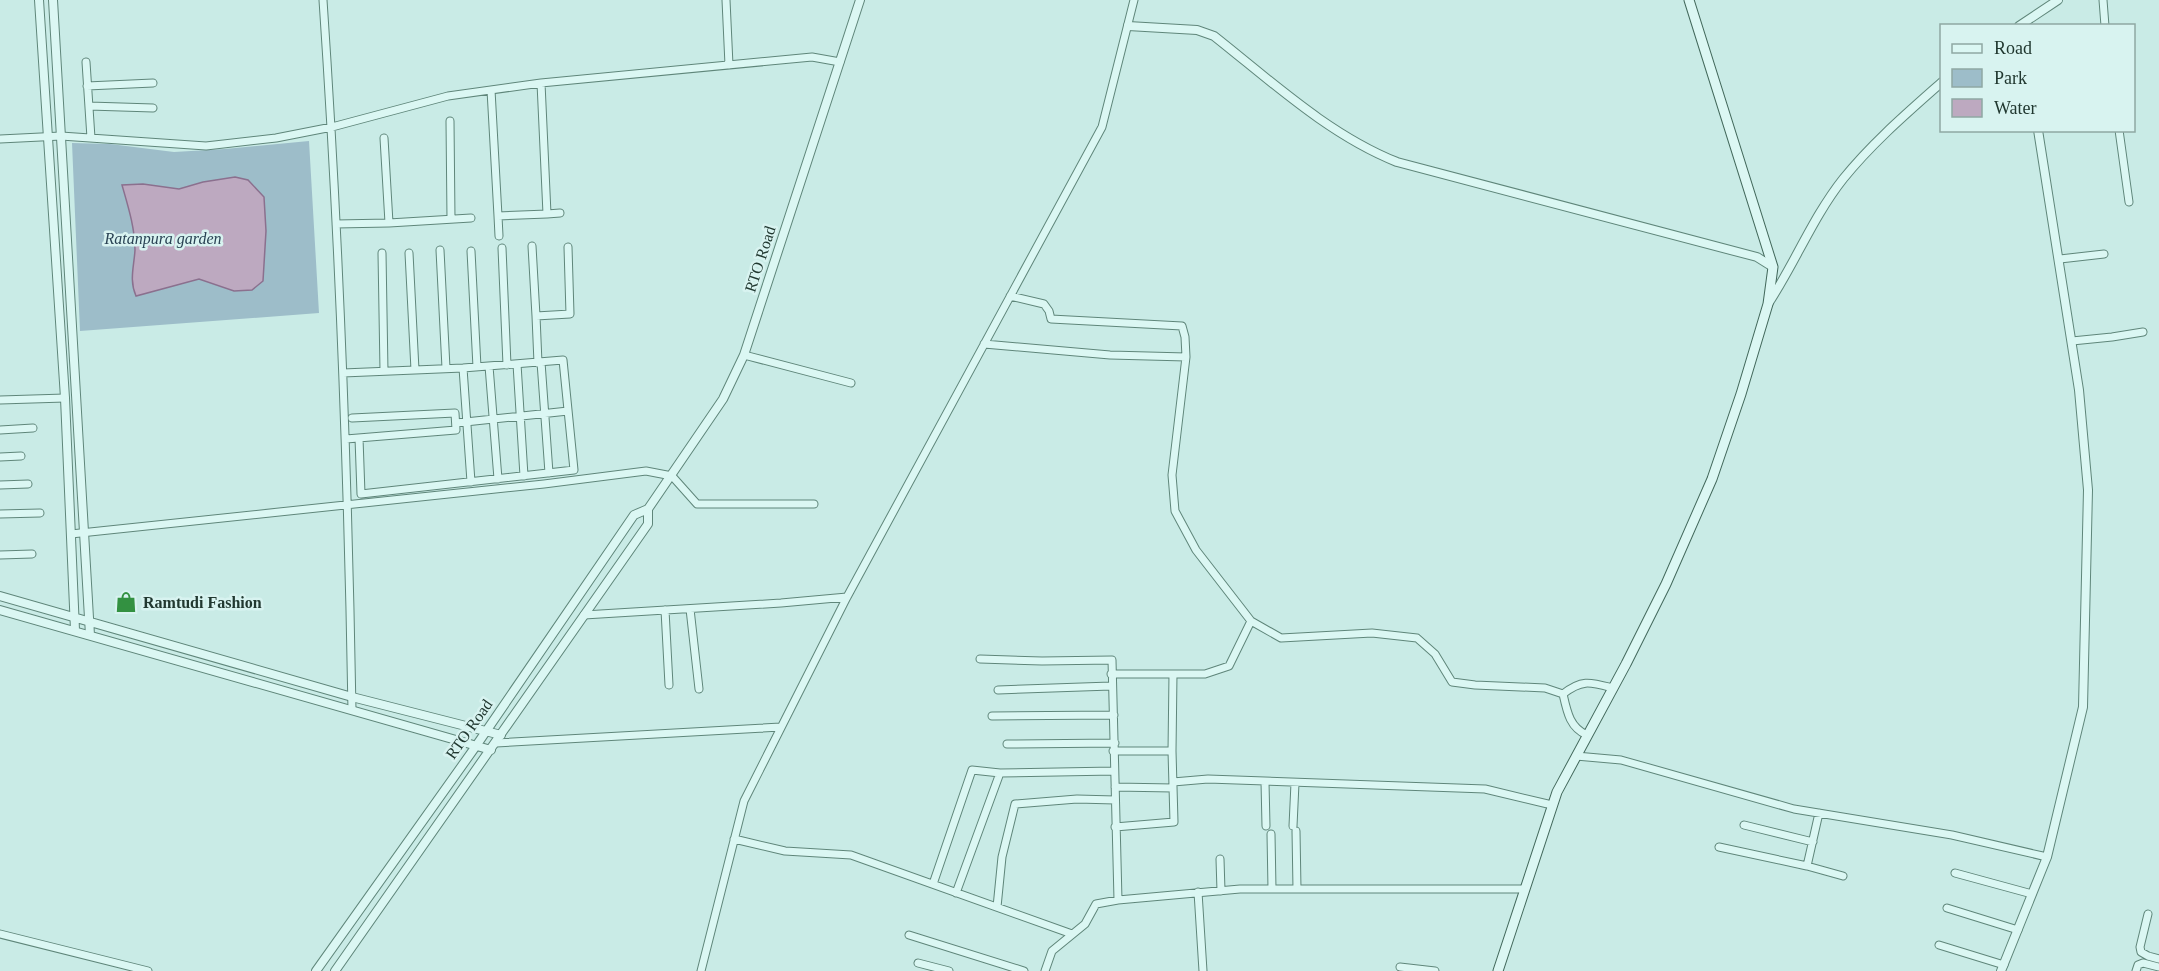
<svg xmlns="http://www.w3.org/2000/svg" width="2159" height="971" viewBox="0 0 2159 971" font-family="Georgia,serif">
	<rect width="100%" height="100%" fill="#c9ebe6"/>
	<path fill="#9dbdc9" d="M309 141 319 313 80 331 72 143 110 144 174 152 225 149Z"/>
	<path fill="#bda9c0" stroke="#8b708e" stroke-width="1.5" d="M235 177 248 180 264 197 266 231 263 281 252 290 234 291 199 279 136 296C129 280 134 267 135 250 135 228 128 206 122 185L143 184 179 189 203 182Z"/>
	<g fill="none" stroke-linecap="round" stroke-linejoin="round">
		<defs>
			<path id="minor" d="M323 0C339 236 348 473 352 710
				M726 0 729 65
				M2103 0 2105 26
				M86 62 91 138
				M541 83 547 214 560 213
				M87 86 153 83
				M491 90 498 216
				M89 106 153 108
				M450 121 451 219
				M2119 130 2129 202
				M384 138 389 223 471 218
				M0 139 61 136 206 146 276 138 332 127 448 96 541 83 812 57 840 62
				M336 224 389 223
				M499 236 498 216 547 214
				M532 246 536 316
				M502 248 507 365
				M440 250 446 368
				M471 251 477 367
				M382 253 384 371
				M409 253 415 370
				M2060 259 2104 254
				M2072 341 2112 337 2143 332
				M984 344 1110 355 1186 357 1185 337 1182 326 1051 319 1049 311 1044 304 1010 296
				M744 355 851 383
				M1186 357 1172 475 1175 511 1196 550 1251 621 1281 638 1372 633 1417 638 1435 654 1452 682 1475 685 1545 688 1563 694C1567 712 1570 728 1587 735
				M541 362 549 473
				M538 363 536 316 570 314 568 247
				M517 364 524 476
				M489 366 498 479
				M463 368 471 482
				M343 373 463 368 563 360 574 470 361 494 359 438
				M0 400 65 398
				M456 423 568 411
				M0 430 33 428
				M346 439 456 430 455 413 352 418
				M0 457 21 456
				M0 485 28 484
				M0 514 40 513
				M71 534 544 484 646 471 672 476 697 504H814
				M0 555 32 554
				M690 609 699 689
				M665 610 669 685
				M584 615 781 603 847 597
				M980 659 1042 661 1112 660 1118 900
				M1111 674H1205L1229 666 1251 621
				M998 690 1111 686
				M1563 694C1582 679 1590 682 1613 688
				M992 716 1114 715
				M496 743 781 727
				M1007 744 1115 743
				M1113 751H1172L1173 674
				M1576 756 1621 760 1794 809 1952 835 2047 857
				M1173 782 1208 779 1485 789 1552 805
				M1265 782 1266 826
				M1115 787 1173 788
				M1819 813 1807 866 1843 876
				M1744 825 1813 842
				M1293 826 1295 783
				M1115 827 1174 822 1172 751
				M1296 831 1297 889
				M1271 834 1272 889
				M734 839 785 851 851 855 1072 934
				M1719 847 1807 866
				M1220 859 1221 891
				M1955 873 2032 894
				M933 884 972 770 1000 773
				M1198 892 1203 971
				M956 893 1000 773 1114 771
				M997 907 1002 857 1015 804 1077 799 1115 800
				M1947 908 2018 930
				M2148 914 2140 947 2141 952 2148 956 2159 959
				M0 934 148 971
				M909 935 1024 971
				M1939 945 2004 965
				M918 963 949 971
				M1400 967 1435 971
				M701 971 744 801 847 597 1102 127 1134 0
				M1045 971 1052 951 1085 924 1096 904 1118 900 1240 889H1524
				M2136 971 2138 965 2143 963 2159 967"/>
			<path id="tertiary" d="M39 0 65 398 75 630
				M53 0 90 635
				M1128 26 1197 30 1214 36C1271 81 1329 135 1397 162L1757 257 1773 267
				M2019 26 2058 0
				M1768 304C1795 263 1813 217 1843 179 1872 143 1907 113 1942 82
				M0 596 352 697 501 735
				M0 610 491 750
				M316 971 476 746 634 515 648 509 723 399 744 355 860 0
				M335 971 648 524V509
				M2001 971 2047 857 2083 707 2088 490 2079 390 2038 130"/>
			<path id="secondary" d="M1498 971 1557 792 1626 664 1666 584 1712 479 1741 394 1768 304 1773 267 1689 0"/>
		</defs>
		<use href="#minor" stroke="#5f867a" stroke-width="9"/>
		<use href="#tertiary" stroke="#5f867a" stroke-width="10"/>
		<use href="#secondary" stroke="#42685b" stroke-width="11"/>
		<use href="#minor" stroke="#dbf7f3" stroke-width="7"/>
		<use href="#tertiary" stroke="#dbf7f3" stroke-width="8"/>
		<use href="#secondary" stroke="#dbf7f3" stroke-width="9"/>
	</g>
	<defs>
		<symbol id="shop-bare" viewBox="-9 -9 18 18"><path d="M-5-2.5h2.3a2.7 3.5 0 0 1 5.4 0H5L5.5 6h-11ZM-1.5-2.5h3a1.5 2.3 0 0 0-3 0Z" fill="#339141" stroke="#d8f3f0" stroke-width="2.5" paint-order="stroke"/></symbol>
	</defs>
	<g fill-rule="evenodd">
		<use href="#shop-bare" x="111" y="587" width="30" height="30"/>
	</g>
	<g text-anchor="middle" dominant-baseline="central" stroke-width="5" stroke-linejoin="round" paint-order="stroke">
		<g font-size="16" font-style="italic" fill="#294253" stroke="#d8f3f0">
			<text x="163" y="238">Ratanpura garden</text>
		</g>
		<g font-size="16" fill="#213830" stroke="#d8f3f0">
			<text transform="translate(760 259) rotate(-72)">RTO Road</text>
			<text transform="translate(469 729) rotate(-55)">RTO Road</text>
		</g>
		<g font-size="16" font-weight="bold" fill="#213830" stroke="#d8f3f0" text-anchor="start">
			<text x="143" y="602">Ramtudi Fashion</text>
		</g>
	</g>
	<rect x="1940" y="24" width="195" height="108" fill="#d8f3f0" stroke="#8fa8a3" stroke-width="1.5"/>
	<rect x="1952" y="44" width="30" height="9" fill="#dbf7f3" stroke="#8fa8a3" stroke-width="1.5"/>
	<text x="1994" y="54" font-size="18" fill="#213830">Road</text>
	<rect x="1952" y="69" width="30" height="18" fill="#9dbdc9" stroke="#8fa8a3" stroke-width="1.5"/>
	<text x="1994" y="84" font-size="18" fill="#213830">Park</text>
	<rect x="1952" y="99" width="30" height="18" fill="#bda9c0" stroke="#8fa8a3" stroke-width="1.5"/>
	<text x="1994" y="114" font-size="18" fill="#213830">Water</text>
</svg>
